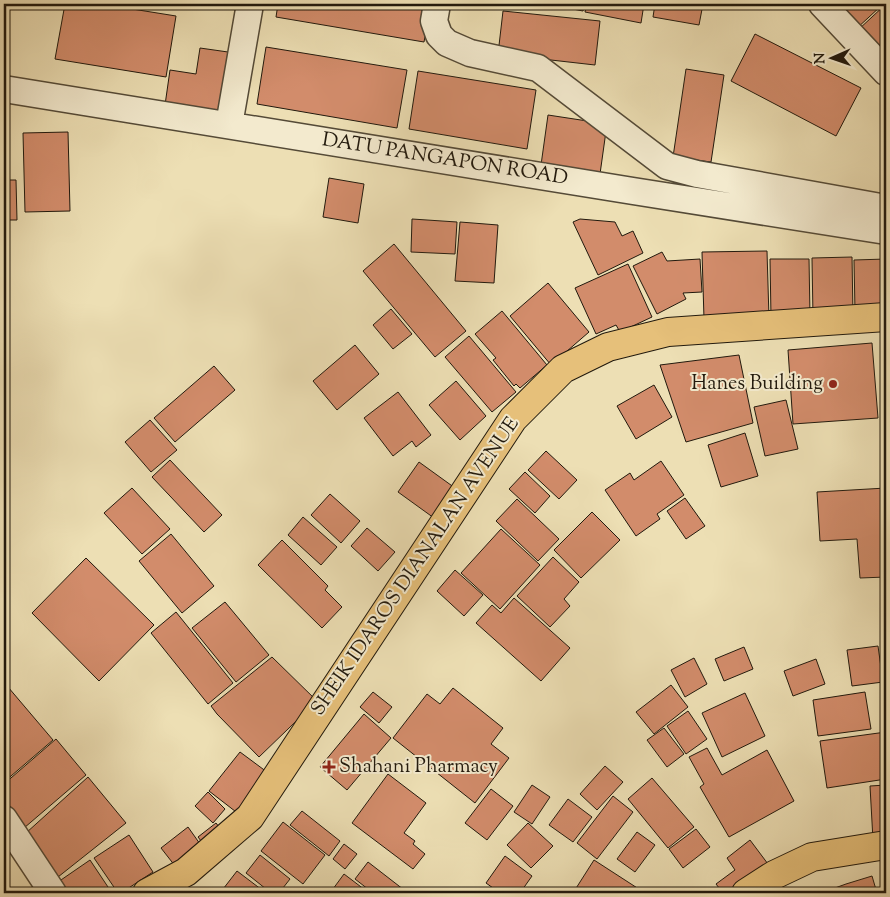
<svg xmlns="http://www.w3.org/2000/svg" width="890" height="897" viewBox="0 0 890 897" font-family="'Sorts Mill Goudy',serif">
	<rect width="100%" height="100%" fill="#eddfb4"/>
	<filter id="stains"><feTurbulence type="fractalNoise" baseFrequency=".004" numOctaves="4"/><feColorMatrix values="0 0 0 0 .2 0 0 0 0 .09 0 0 0 0 .02 0 0 0 .5 -.17"/></filter>
	<radialGradient id="worn" r=".72"><stop offset=".6" stop-color="#630" stop-opacity="0"/><stop offset="1" stop-color="#630" stop-opacity=".3"/></radialGradient>
	<path fill="#d28c6b" stroke="#21190d" d="M65 4H101L176 16 166 77 55 59Z
		M278 4H431L424 42 276 17Z
		M547 4H585L583 11Z
		M587 4H644L641 23 585 12Z
		M655 4H703L699 25 653 17Z
		M712 4H747L746 9Z
		M838 4H879L881 6 856 29Z
		M886 4V61L858 30Z
		M503 11 600 21 595 65 498 54Z
		M755 34 861 88 836 136 731 81Z
		M266 47 407 70 397 128 257 104Z
		M200 48 228 52 219 113 165 105 170 70 196 74Z
		M686 69 724 75 711 162 673 157Z
		M418 71 536 90 527 149 409 129Z
		M548 115 607 124 600 174 541 165Z
		M68 132 70 211 25 212 23 133Z
		M4 155H9V180H16L17 220H4Z
		M329 178 364 184 358 223 323 217Z
		M412 219 457 222 455 254 411 252Z
		M580 219 615 222 622 236 633 231 643 253 598 275 573 222Z
		M460 222 498 225 494 283 455 281Z
		M394 244 466 331 435 357 363 271Z
		M767 251 769 318 704 319 702 252Z
		M662 252 667 261 700 259 702 292 683 293 686 299 657 314 633 266Z
		M852 257 853 316 813 317 812 258Z
		M770 259H809L810 316 771 317Z
		M886 259V310L855 311 854 260Z
		M628 264 652 317 620 332 616 325 596 334 575 288Z
		M548 283 589 332 551 365 510 316Z
		M391 309 412 334 393 349 373 325Z
		M502 311 547 365 520 388 516 384 514 386 493 360 496 358 475 334Z
		M469 336 516 392 492 412 445 357Z
		M872 343 878 418 793 424 788 350Z
		M355 345 379 374 337 410 313 381Z
		M739 355 753 423 686 442 660 365Z
		M214 366 235 390 175 442 154 418Z
		M456 381 486 416 460 440 429 405Z
		M654 385 672 417 636 439 617 406Z
		M398 392 431 435 416 447 412 441 393 456 364 418Z
		M786 400 798 449 765 456 754 407Z
		M150 420 177 450 151 472 125 442Z
		M745 433 758 476 721 487 708 445Z
		M546 451 577 480 559 499 528 470Z
		M170 460 222 515 204 532 152 477Z
		M661 461 684 495 657 514 660 519 636 536 605 490 630 473 634 480Z
		M419 462 455 488 434 518 398 492Z
		M525 472 550 496 535 513 509 489Z
		M132 488 170 529 142 554 104 513Z
		M886 488V577L860 578 857 539 820 541 817 492Z
		M330 494 360 521 341 543 311 515Z
		M685 498 705 526 686 539 667 511Z
		M517 499 559 539 538 561 496 521Z
		M592 512 620 540 581 578 554 550Z
		M303 517 337 547 321 565 288 535Z
		M367 528 395 552 378 571 351 546Z
		M501 529 540 565 500 609 461 573Z
		M171 534 214 586 182 613 139 561Z
		M282 540 328 586 325 590 342 607 322 628 258 565Z
		M553 557 579 582 564 599 570 606 550 627 517 596Z
		M86 558 154 625 99 681 32 613Z
		M455 570 483 595 464 616 437 591Z
		M514 598 570 648 541 681 476 623 492 605 501 613Z
		M225 602 269 655 236 682 192 628Z
		M176 612 233 683 208 704 151 633Z
		M878 646 883 682 852 686 847 650Z
		M744 647 753 669 724 681 715 659Z
		M272 657 317 701 259 757 217 714 211 706Z
		M694 658 707 684 685 697 671 670Z
		M816 659 825 684 793 696 784 671Z
		M671 685 688 707 654 734 636 712Z
		M8 687 53 740 4 782V690Z
		M453 688 503 728 491 744 509 758 475 803 393 738 427 694 440 704Z
		M373 692 392 707 379 723 360 707Z
		M865 692 871 729 818 736 813 700Z
		M745 693 765 736 722 757 702 713Z
		M688 711 707 739 686 754 667 726Z
		M364 714 391 738 347 790 320 767Z
		M664 728 684 754 667 767 647 740Z
		M886 732V779L827 788 820 741Z
		M56 739 86 775 24 828 4 805V784Z
		M707 748 722 775 767 750 794 801 729 837 700 787 704 784 689 757Z
		M240 752 271 775 240 815 209 791Z
		M605 766 623 782 597 810 580 794Z
		M388 774 426 803 404 833 415 841 413 844 425 854 413 869 352 823Z
		M88 777 126 823 58 877 26 833Z
		M652 778 694 827 668 848 628 799Z
		M532 785 550 797 532 824 514 812Z
		M886 785V839L873 840 870 786Z
		M491 789 513 806 487 840 465 823Z
		M208 792 225 809 213 823 195 806Z
		M613 796 633 812 597 859 577 843Z
		M568 799 592 817 573 842 549 825Z
		M302 811 340 841 329 856 290 825Z
		M283 822 325 855 303 884 261 851Z
		M216 823 226 836 208 850 198 837Z
		M528 823 553 846 531 868 507 845Z
		M188 827 205 851 179 871 161 848Z
		M696 829 710 847 683 868 669 849Z
		M637 832 655 845 635 872 617 859Z
		M129 835 153 872 121 893H118L94 858Z
		M750 840 771 868 739 893H723L716 884 735 870 727 858Z
		M344 844 357 854 345 869 333 859Z
		M260 855 290 879 279 893H271L246 873Z
		M505 856 532 876 520 893H500L486 883Z
		M90 860 112 893H65L58 882Z
		M594 860 645 893H573Z
		M368 862 408 893H373L355 879Z
		M237 871 266 893H220Z
		M344 874 369 893H330Z
		M872 876 877 893H821L846 884Z"/>
	<g fill="none" stroke-linecap="round" stroke-linejoin="round">
		<defs>
			<path id="minor" d="M437 4 434 21 439 35 447 43 470 53 538 68 667 166 697 174 886 208
				M822 4 886 72
				M4 89 633 191 886 231
				M229 125 250 4
				M4 819 53 893"/>
			<path id="major" d="M147 893 186 872 250 817 513 419 563 369 608 347 668 332 886 317
				M746 893 774 875 812 857 886 845"/>
		</defs>
		<use href="#minor" stroke="#544a37" stroke-width="29"/>
		<use href="#major" stroke="#21190d" stroke-width="30"/>
		<use href="#minor" stroke="#f3eace" stroke-width="26"/>
		<use href="#major" stroke="#e6c07a" stroke-width="28"/>
	</g>
	<g fill="#8f2418" stroke="#f3eace" stroke-width="2">
		<circle cx="833" cy="384" r="5"/>
		<path d="M326.5 759.5h5v5h5v5h-5v5h-5v-5h-5v-5h5z"/>
	</g>
	<g text-anchor="middle" dominant-baseline="central" stroke-width="4" stroke-linejoin="round" paint-order="stroke">
		<g font-size="20" fill="#21190d" stroke="#f3eace">
			<text transform="translate(445 160) rotate(9)">DATU PANGAPON ROAD</text>
			<text transform="translate(416 567) rotate(-56)">SHEIK IDAROS DIANALAN AVENUE</text>
		</g>
		<g font-size="20" fill="#21190d" stroke="#f3eace" text-anchor="end">
			<text x="823" y="384">Hanes Building</text>
			<text x="339" y="767" text-anchor="start">Shahani Pharmacy</text>
		</g>
	</g>
	<rect width="890" height="897" fill="none" stroke="#eddfb4" stroke-width="20"/>
	<rect x="5" y="5" width="880" height="887" fill="none" stroke="#21190d" stroke-width="2.5"/>
	<rect x="10" y="10" width="870" height="877" fill="none" stroke="#21190d"/>
	<g transform="translate(832 58) rotate(268)" stroke="#f3eace" stroke-width="4" paint-order="stroke">
	<path d="M0-4L9 19L0 12L-9 19Z" fill="#21190d"/>
	<text y="-8" font-size="14" font-weight="bold" text-anchor="middle" fill="#21190d">N</text>
	</g>
	<rect width="100%" height="100%" filter="url(#stains)"/>
	<rect width="100%" height="100%" fill="url(#worn)"/>
</svg>
